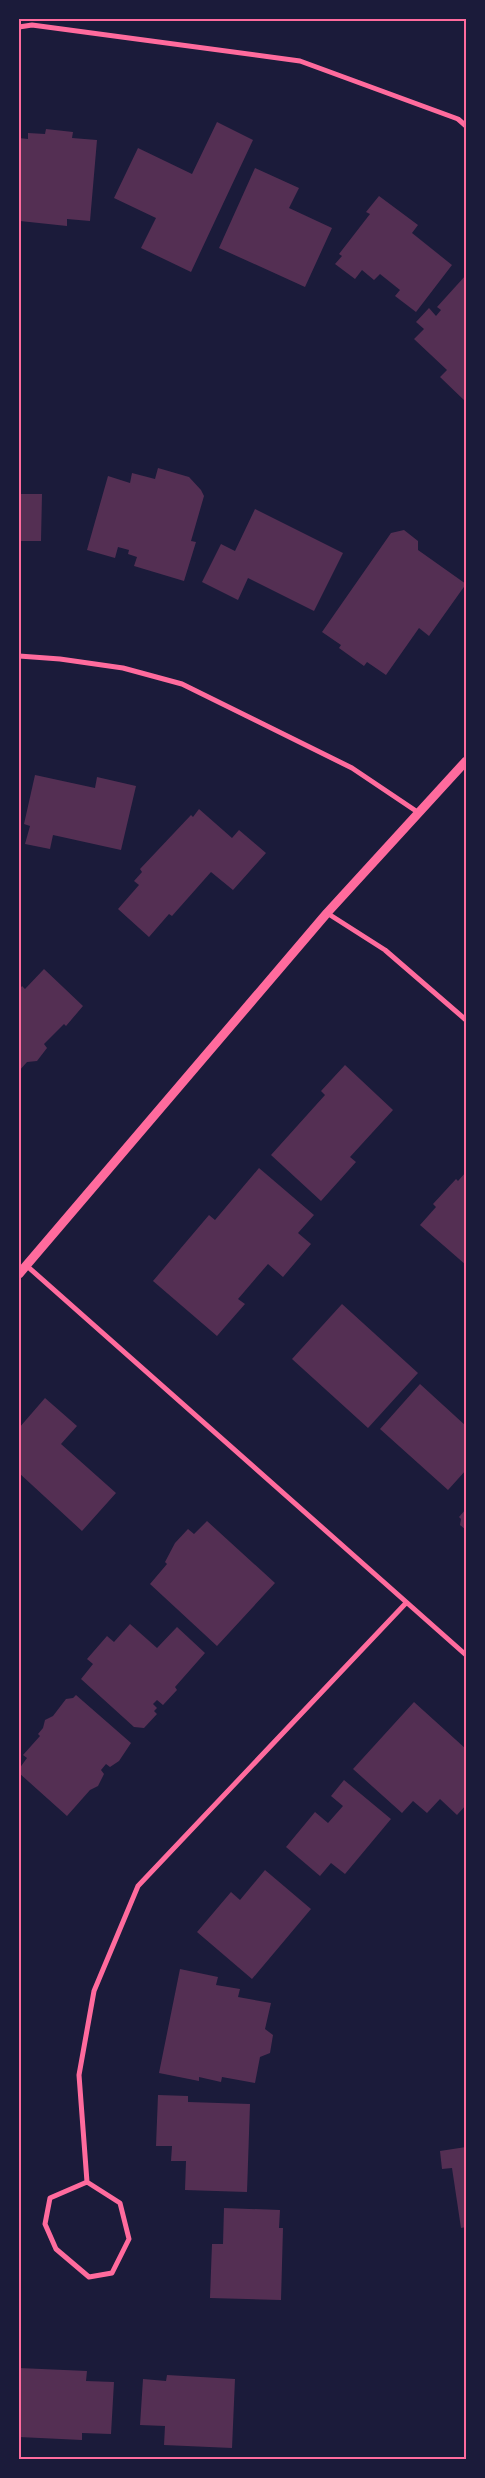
<svg xmlns="http://www.w3.org/2000/svg" width="485" height="2478" viewBox="0 0 485 2478" font-family="'Varela Round',sans-serif">
	<rect width="100%" height="100%" fill="#1b1b3a"/>
	<path fill="#542f53" d="M217 122 253 140 191 272 141 248 156 218 114 198 138 148 192 174Z
		M46 129 73 132 72 138 97 140 90 221 67 219V226L20 221 19 138 28 139V133L45 134Z
		M255 168 299 188 289 208 332 228 305 287 219 248Z
		M379 196 418 225 412 233 452 265 416 312 395 296 400 290 380 274 374 280 362 270 355 279 335 264 342 256 339 254 370 214 366 212Z
		M466 275V402L440 377 447 370 414 339 424 329 416 322 429 308 436 316 441 310 437 307Z
		M158 468 189 477 201 490 204 496 191 541 196 542 184 581 134 566 137 557 128 554 129 550 118 547 115 558 87 550 108 476 130 483 132 473 155 479Z
		M19 494H42L41 541H19Z
		M255 509 343 553 314 611 248 578 238 600 202 582 221 544 235 551Z
		M404 530 418 541V550L466 584 429 636 419 628 386 675 367 662 364 666 339 648 341 645 322 632 391 533Z
		M35 775 95 788 97 777 136 786 121 850 53 835 50 849 25 844 30 826 24 824Z
		M199 809 232 838 239 830 266 853 233 890 211 872 172 916 169 914 149 937 118 909 139 885 134 881 142 872 140 869 191 815 193 817Z
		M44 969 83 1006 66 1026 64 1024 44 1044 47 1048 37 1061 27 1062 19 1071V990L22 986 25 989Z
		M345 1065 393 1110 350 1157 356 1162 321 1201 271 1155 325 1095 321 1091Z
		M259 1168 314 1215 298 1233 311 1244 283 1277 268 1264 238 1299 245 1304 217 1336 153 1281 209 1215 215 1220Z
		M466 1172V1265L420 1225 436 1207 433 1204 456 1179 458 1181Z
		M342 1304 418 1373 368 1428 292 1359Z
		M420 1384 466 1426 464 1445 466 1470 448 1490 380 1429Z
		M45 1398 77 1426 61 1444 116 1493 82 1531 19 1473V1428Z
		M466 1509V1530L460 1525 461 1519 459 1517Z
		M207 1521 275 1583 217 1646 150 1584 167 1564 165 1562 175 1543 188 1529 194 1534Z
		M130 1624 157 1648 177 1627 205 1653 175 1687 177 1690 163 1705 157 1700 153 1704 157 1708 154 1711 157 1714 144 1728 134 1727 81 1679 93 1664 87 1659 107 1636 114 1642Z
		M76 1695 131 1743 119 1761 110 1767 106 1764 101 1770 104 1774 98 1786 90 1790 67 1816 19 1773V1769L27 1758 23 1755 40 1736 38 1734 43 1728 45 1720 53 1716 66 1699 73 1698Z
		M414 1702 466 1749V1805L457 1815 440 1799 427 1813 413 1801 402 1813 353 1769Z
		M344 1780 391 1819 345 1874 331 1863 320 1876 286 1847 315 1812 328 1823 343 1806 331 1796Z
		M265 1870 311 1909 252 1979 197 1932 231 1892 240 1900Z
		M180 1969 218 1977 216 1985 240 1989 238 1997 271 2003 265 2029 273 2035 270 2053 260 2057 255 2083 222 2077 221 2082 199 2077V2081L159 2073Z
		M158 2095 188 2096V2102L250 2104 247 2192 185 2190 186 2161H171L172 2146H156Z
		M466 2147V2227L461 2228 452 2168 442 2169 440 2151Z
		M224 2208 280 2210 279 2228H283L281 2300 210 2298 212 2244H223Z
		M19 2368 87 2371 86 2381 114 2382 111 2434 82 2433V2440L19 2437Z
		M167 2375 235 2379 232 2448 164 2445 165 2426 140 2425 143 2379 166 2381Z"/>
	<g fill="none" stroke-linecap="round" stroke-linejoin="round">
		<path stroke="#ff6b9d" stroke-width="5" d="M19 27 32 25 300 61 458 119 466 126
			M19 656 60 659 123 668 182 684 352 768 419 813
			M327 913 385 950 466 1020
			M27 1266 466 1655
			M87 2182 120 2203 129 2239 112 2273 89 2277 56 2249 45 2224 50 2198 87 2182 79 2075 94 1991 138 1886 406 1603"/>
		<path stroke="#ff6b9d" stroke-width="9" d="M19 1274 327 913 466 761"/>
	</g>
	<rect width="485" height="2478" fill="none" stroke="#1b1b3a" stroke-width="40"/>
	<rect x="20" y="20" width="445" height="2438" fill="none" stroke="#ff6b9d" stroke-width="2"/>
</svg>
